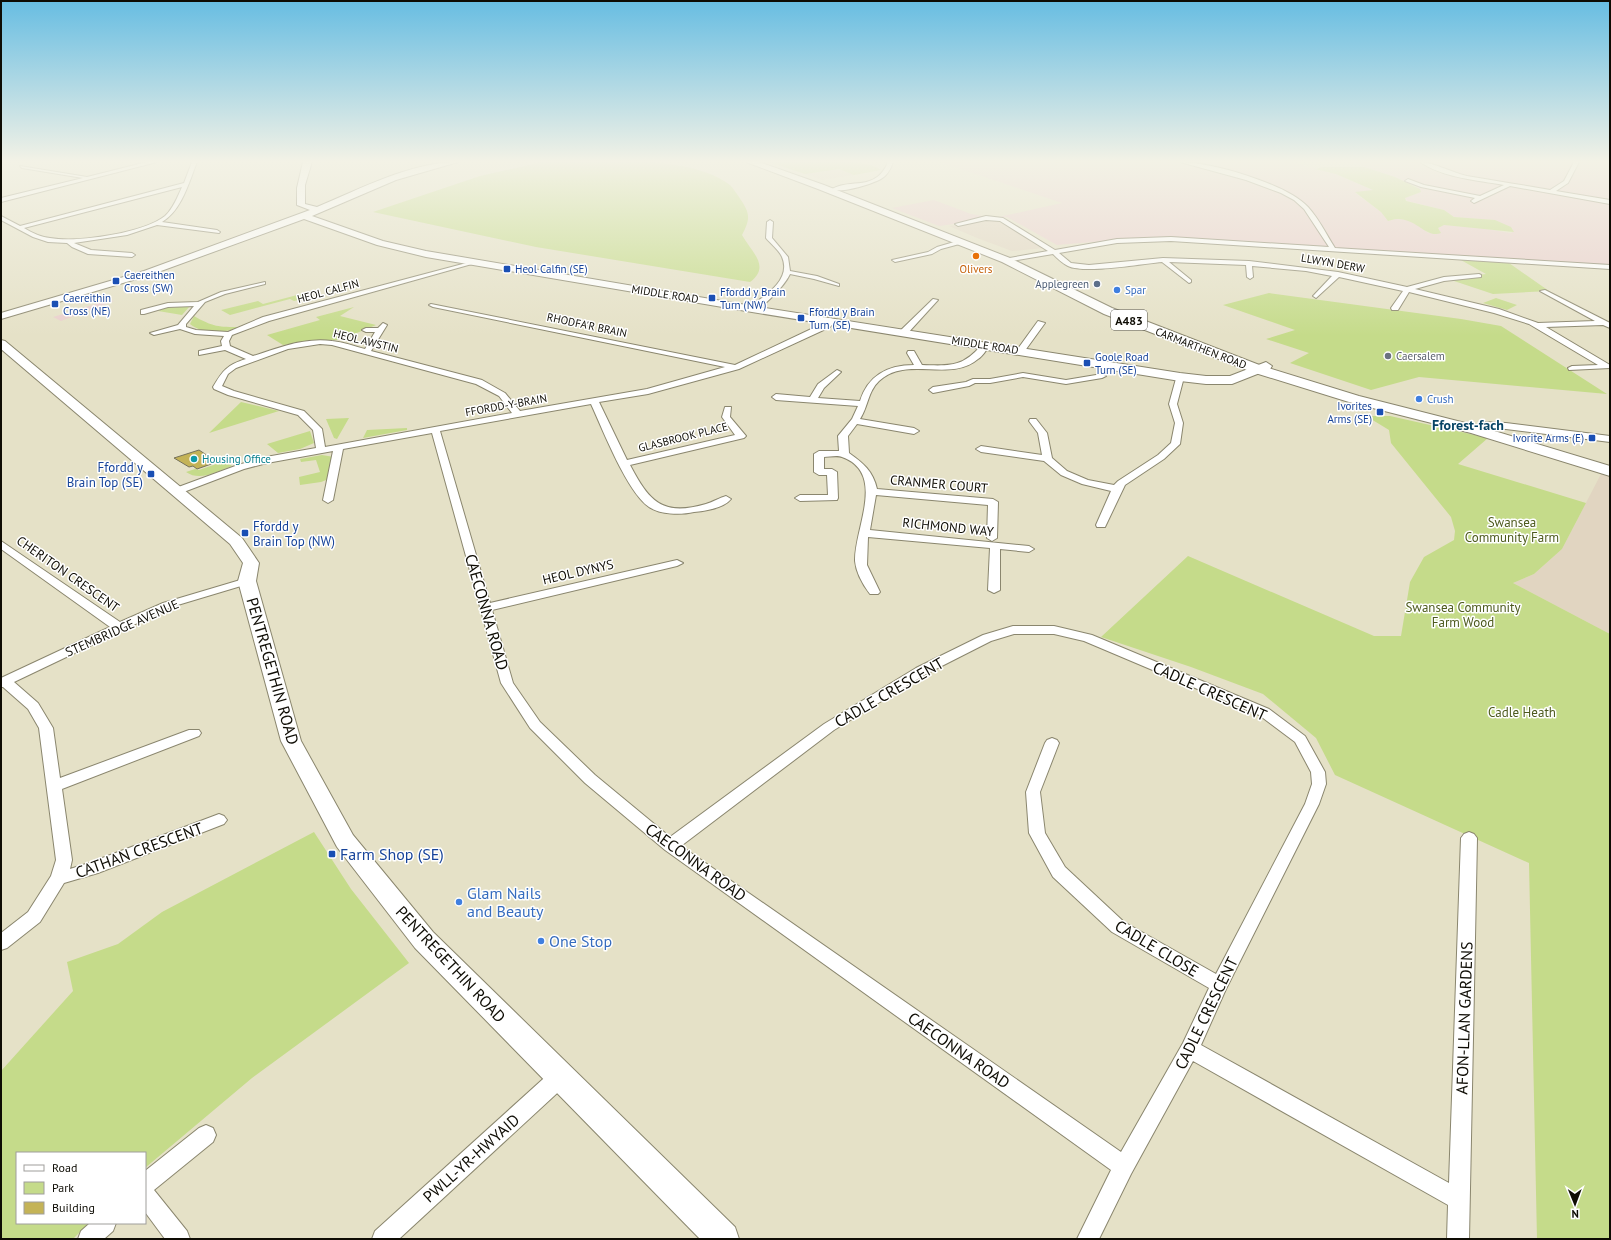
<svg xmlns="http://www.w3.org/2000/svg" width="1611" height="1240" viewBox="0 0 1611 1240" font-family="'PT Sans',sans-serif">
	<rect width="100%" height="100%" fill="#e5e1c7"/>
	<path fill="#e1d5c1" d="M839 169 854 175 822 180 805 174Z
		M992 220 1008 224 1044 248 1012 251 977 238 949 226Z
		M1602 472 1610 475V634L1513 583 1534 574 1562 549Z"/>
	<path fill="#eacfcd" d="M940 162H1291L1336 174 1374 191 1355 193 1381 212 1388 221 1396 219 1408 220 1418 225 1428 233 1440 231 1438 228 1444 225 1480 228 1510 233H1512L1513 229 1495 220 1454 217 1444 210 1408 201 1405 198 1421 192 1416 186 1395 177 1350 162H1610V266L1174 238 1128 239 1057 245 1007 217 939 226 892 208 934 200 971 214 994 218 1062 203Z
		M109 300 114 301 61 321 53 317Z"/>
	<path fill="#c5db8a" d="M542 162C593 162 688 153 730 185 733 188 736 193 739 197 750 213 751 218 742 235 752 253 771 266 750 282L536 247 373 212 480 176Z
		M769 162C792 162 865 157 881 170L854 175 839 169 805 174Z
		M1323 167H1364L1395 177 1420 189 1421 192 1405 198 1406 201 1444 210 1454 217 1495 220 1511 227 1514 232 1444 225 1438 228 1441 233C1425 240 1413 211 1388 221L1381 212 1355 192 1373 190 1336 174 1315 169Z
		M1459 259 1509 263 1549 291 1493 294 1448 279 1486 274Z
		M1269 293 1461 319 1501 326 1607 394 1419 377 1371 390 1290 363 1309 353 1266 339 1295 330 1223 305Z
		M301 294 307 298 294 301 290 299 230 315 221 310 258 301 263 304Z
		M1496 298 1517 305 1507 310 1483 303Z
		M190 306 182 315 158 311 166 308Z
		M354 307 340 316 376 325 340 340H320L283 345 267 335 320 320 316 317Z
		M194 316C213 327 219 327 240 327 226 333 203 335 190 324Z
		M241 402 279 411 209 433Z
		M1366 416H1390L1488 438 1458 464 1586 503 1562 549 1534 574 1513 583 1610 634V1239H1537L1529 863 1335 775 1316 738 1263 694 1191 667 1101 637 1188 556 1374 636H1401L1410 582 1424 557 1454 540 1455 531 1451 517 1391 443 1389 430Z
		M349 418 337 439 334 438 326 419Z
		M407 428V430L363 438 367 430Z
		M310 431 314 443 300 449 278 453 267 444Z
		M322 455 334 457 329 479 321 482 300 485 299 477 320 472 316 460 301 462 300 459Z
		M225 461 232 466C218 471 200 482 186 472L195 469 199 470Z
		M314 832 351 889 409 963 252 1078 145 1168V1153H17V1223H89L73 1239H1V1071L73 991 67 962 118 944 162 912Z"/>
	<path fill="#c4b357" stroke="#75715a" d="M199 450 217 462 197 469 193 466 189 467 174 458Z"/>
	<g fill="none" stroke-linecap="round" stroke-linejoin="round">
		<defs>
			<path id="street" d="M147 162H157L1 202V198L83 178 22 168 20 166 87 177Z
				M192 162H197C189 182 182 210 162 222L217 230 220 232 219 233 157 225 127 235 74 243 91 250 132 253 135 255 132 257 88 254 72 247 67 243 48 242 33 237 1 220V216L20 226 184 183ZM182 187C178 196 173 209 165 216 144 233 77 243 50 238 41 237 32 233 24 228Z
				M888 162H893C891 168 889 172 885 176 878 183 841 194 832 189 851 178 876 192 888 162Z
				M1180 162C1211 162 1287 184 1308 207 1319 219 1326 234 1335 248L1610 265V269L1171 241 1117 243 1059 253 1071 263 1089 265 1163 258 1249 261 1338 272 1407 287 1444 277 1479 274 1481 275V277L1444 281 1415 289 1499 309 1538 323 1595 321 1540 291 1545 290 1610 323V328L1603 325 1546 327 1610 365V368L1569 370 1568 368 1572 366 1598 365 1529 324 1494 313 1409 292 1398 310H1392L1391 308 1403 291 1339 277 1316 298 1313 296 1314 295 1332 276 1306 271 1252 266 1253 277 1250 279 1247 277 1246 265 1169 262 1191 280V282L1189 283 1162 262C1141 264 1085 274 1068 266 1062 263 1057 258 1053 254L1006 262 1004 261V259L1048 251 1000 221 986 220 958 226 955 224 986 216 1003 218 1055 250 1117 239 1171 237 1329 247 1304 209 1294 200 1281 193 1246 180Z
				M1420 162C1433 162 1453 173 1467 176 1495 181 1523 185 1550 190L1564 181 1574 162H1579L1568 183 1556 191 1610 200V204L1510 186 1474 203 1471 201 1475 198 1421 187 1405 181 1408 179 1424 185 1480 196 1504 185C1477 180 1444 178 1420 162Z
				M770 220 773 222 772 238 788 257 790 271 817 276 839 284V286L814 279 790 274C785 285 761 312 749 311V307C765 296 792 280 782 257 779 250 771 244 766 238L767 222Z
				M961 240 964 242 963 243 941 249 932 254 895 262 892 260 928 252 937 247Z
				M474 261 479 262 269 321 232 335 229 341 230 346 253 356C278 348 305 337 332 341 343 342 354 346 365 349L375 332H366L362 330 366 328H378L383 323 387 325 371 351 482 380 505 393 520 411 647 389 725 367 433 307 429 305 431 304 735 365 824 323 829 318 836 320 830 327 739 369 648 394 599 402 627 460 735 435 722 417 725 407H731L730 417 746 436 744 438 630 465C649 501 662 517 706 504 713 502 719 498 726 496L731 499C724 508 705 511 694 512 681 515 661 515 649 507 627 492 603 430 591 404L440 431 490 603 677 560 683 563 677 566 492 610 513 683 540 722 595 775 670 837 824 724 916 668 983 635 1013 626H1054L1092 635 1269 709 1305 736 1325 772 1326 784 1319 804 1226 989 1201 1045 1449 1183 1461 838 1464 834 1469 832 1474 834 1477 838 1469 1239H1447L1448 1205 1193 1061 1131 1174 1099 1239H1077L1111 1170 665 850 585 783 530 728 501 683 432 433 343 449 333 500 328 503 323 500 333 451 267 463 244 469 181 493H173L172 491 173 489 238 465 266 457 316 448 313 430 298 415 228 395 214 389 213 387C223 370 227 365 246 359L225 350 199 355V351L222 346 221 341 224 336 195 334 180 329 154 335 150 333 178 325 194 306 168 307 144 314H141V310L168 303 198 302 221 292 265 282V284L225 294 205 302 186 324V327L196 330 228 332 263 317ZM320 344 332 345 476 384 499 396 512 413 325 447 322 429 304 411 234 391 222 386 228 374 236 368 288 349ZM1014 634H1054L1084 641 1259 715 1295 742 1311 772 1312 784 1305 804 1216 974 1124 922 1065 867 1045 833 1040 792 1059 743 1057 740 1052 738 1047 740 1045 743 1026 792 1029 833 1053 877 1112 932 1209 988 1183 1043 1121 1152 681 846 834 730 926 674 991 641Z
				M933 299 938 300 907 334H901V330Z
				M1038 321 1045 323 1024 352H1018L1017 350Z
				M983 343 990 345C986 350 983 356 978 359 950 383 906 355 879 381 868 391 868 407 860 419L914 428 919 431 914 434 857 424 848 436 849 453C863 463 873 471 877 489L993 499 998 502 997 538 992 541 987 538 988 505 876 495 870 530 1029 546 1034 549 1029 552 1000 549V590L994 593 988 590 990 548 868 537 867 565 880 592 878 594H870C863 585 856 572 855 561 854 529 887 473 842 457 837 455 829 457 824 457V469H832L837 472 838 498 837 500 800 501 795 498 800 495H828L827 475H819L814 472V454L819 451H839L838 436 852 419 858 406 776 400 772 397 776 394 810 397 818 384 837 370 841 372 824 388 818 398 860 401C868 376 887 365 914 365L907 353 908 351H914L922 365C951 366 964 367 983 343Z
				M1023 373 1066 380 1102 374 1106 376 1102 378 1066 384 1023 377 990 383H975L969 386 933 393 929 390 933 387 966 382 973 379H990Z
				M1177 375 1184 377 1177 404 1183 423 1180 444 1164 459 1125 485 1105 527H1097L1096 525 1111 491 1082 484 1061 475 1044 461 981 452 976 449 981 446 1042 455 1038 433 1029 421 1030 419H1036L1047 433 1052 458 1067 471 1088 480 1114 485 1118 481 1158 455 1171 443 1175 423 1169 404Z
				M1482 422 1506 423 1610 436V442L1506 429 1484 428 1479 432H1473V428Z
				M1 541 120 622 163 603 247 578 253 581 251 583 171 607 14 682 38 703 53 728 60 778 189 730H199L201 733 199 736 62 789 72 860 70 869 89 863 219 814 224 816 227 820 224 824 98 873 64 883 40 922 7 948 1 950V933L28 912 51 876 56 860 39 728 28 709 3 687H1V678L110 627 1 549Z
				M560 1068 567 1070 570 1077 567 1084 399 1239H372L375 1231 553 1070Z
				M206 1125 213 1128 216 1135 213 1142 154 1190 187 1231 190 1239H165L145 1212V1171L199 1128Z
				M90 1223H116L113 1231 104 1239H78L81 1231Z"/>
			<path id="secondary" d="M303 162H311V165L305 185V204L317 207C360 189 411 162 458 162L396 180 312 216 383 241 426 251 752 306 1180 373 1206 376H1230L1266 362 1272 366 1270 369 1232 384H1206L1180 381 752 312 426 257 377 245 304 219 150 275 1 319V313L144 271 310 210 297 205V188Z
				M1 340 5 341 242 538 259 563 256 581 301 741 353 835 433 932 735 1227 739 1239H700L415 948 337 847 281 741 238 581 243 563 230 544 1 349Z"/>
			<path id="primary" d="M746 162H759L824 185 1010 258 1112 308 1262 366 1359 396 1481 427 1610 466V476L1471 433 1349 402 1252 372 1104 314 1002 262 818 189Z"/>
		</defs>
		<use href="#street" stroke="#8a866e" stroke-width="2"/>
		<use href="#secondary" stroke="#8a866e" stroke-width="2"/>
		<use href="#primary" stroke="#8a866e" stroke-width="2"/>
		<use href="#street" fill="#fff" fill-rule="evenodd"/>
		<use href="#secondary" fill="#fff" fill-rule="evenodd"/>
		<use href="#primary" fill="#fff" fill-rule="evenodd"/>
	</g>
	<linearGradient id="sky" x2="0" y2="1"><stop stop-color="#67bde2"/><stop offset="0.48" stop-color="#f3f2e6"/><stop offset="1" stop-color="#f3f2e6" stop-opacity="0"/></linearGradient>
	<rect width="1611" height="336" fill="url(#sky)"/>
	<circle fill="#e8710a" stroke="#fff" stroke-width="1.5" cx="976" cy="256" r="4"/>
	<g fill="#1a4fb4" stroke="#fff" stroke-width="1.5">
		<rect x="503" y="265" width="8" height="8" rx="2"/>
		<rect x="112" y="277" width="8" height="8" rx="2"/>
		<rect x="708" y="294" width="8" height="8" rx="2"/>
		<rect x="51" y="300" width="8" height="8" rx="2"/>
		<rect x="797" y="314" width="8" height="8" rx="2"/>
		<rect x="1083" y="359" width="8" height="8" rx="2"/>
		<rect x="1376" y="408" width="8" height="8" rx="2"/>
		<rect x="1588" y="434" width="8" height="8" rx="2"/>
		<rect x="147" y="470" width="8" height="8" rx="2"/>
		<rect x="241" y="529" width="8" height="8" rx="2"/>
		<rect x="328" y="850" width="8" height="8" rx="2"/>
	</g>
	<circle fill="#5c6f8a" stroke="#fff" stroke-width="1.5" cx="1097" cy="284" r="4"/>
	<g fill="#3f7fe0" stroke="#fff" stroke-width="1.5">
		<circle cx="1117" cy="290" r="4"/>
		<circle cx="1419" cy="399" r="4"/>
		<circle cx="459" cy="902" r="4"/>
		<circle cx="541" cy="941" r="4"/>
	</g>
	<circle fill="#6b7280" stroke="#fff" stroke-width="1.5" cx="1388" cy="356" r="4"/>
	<circle fill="#0f9aa8" stroke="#fff" stroke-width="1.5" cx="194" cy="459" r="4"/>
	<g text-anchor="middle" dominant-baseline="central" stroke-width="3" stroke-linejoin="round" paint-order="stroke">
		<g font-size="11" fill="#0e0c04" stroke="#fff">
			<text transform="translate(1333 263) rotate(10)">LLWYN DERW</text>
			<text transform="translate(328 291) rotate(-15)">HEOL CALFIN</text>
			<text transform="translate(665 294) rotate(9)">MIDDLE ROAD</text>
			<text transform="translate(587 325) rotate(12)">RHODFA'R BRAIN</text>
			<text transform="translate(366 341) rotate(14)">HEOL AWSTIN</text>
			<text transform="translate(985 345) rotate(9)">MIDDLE ROAD</text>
			<text transform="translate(1201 348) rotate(21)">CARMARTHEN ROAD</text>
			<text transform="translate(506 405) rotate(-10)">FFORDD-Y-BRAIN</text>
			<text transform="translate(683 437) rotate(-14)">GLASBROOK PLACE</text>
		</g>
		<g font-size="11" fill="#164399" stroke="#fff" text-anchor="start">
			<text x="515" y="269">Heol Calfin (SE)</text>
			<text x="124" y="275">Caereithen<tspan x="124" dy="13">Cross (SW)</tspan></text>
			<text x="720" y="292">Ffordd y Brain<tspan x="720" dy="13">Turn (NW)</tspan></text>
			<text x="63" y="298">Caereithin<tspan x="63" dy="13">Cross (NE)</tspan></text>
			<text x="809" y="312">Ffordd y Brain<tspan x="809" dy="13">Turn (SE)</tspan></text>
			<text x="1095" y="357">Goole Road<tspan x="1095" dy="13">Turn (SE)</tspan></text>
			<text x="1372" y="406" text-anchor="end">Ivorites<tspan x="1372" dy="13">Arms (SE)</tspan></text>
			<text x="1584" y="438" text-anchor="end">Ivorite Arms (E)</text>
		</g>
		<g font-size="11" fill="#c56008" stroke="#fff">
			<text x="976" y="269">Olivers</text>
		</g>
		<g font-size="11" fill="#4e5e75" stroke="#fff" text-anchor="end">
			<text x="1089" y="284">Applegreen</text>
		</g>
		<g font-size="11" fill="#366cbe" stroke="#fff" text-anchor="start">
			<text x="1125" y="290">Spar</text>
			<text x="1427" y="399">Crush</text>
		</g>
		<g font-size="11" fill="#5b616d" stroke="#fff" text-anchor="start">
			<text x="1396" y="356">Caersalem</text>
		</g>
		<g font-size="11" fill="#0d838f" stroke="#fff" text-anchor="start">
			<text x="202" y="459">Housing Office</text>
		</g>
		<rect fill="#fff" stroke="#56554f" stroke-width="1" x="1111" y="310" width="36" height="20" rx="3"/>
		<g font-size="12" font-weight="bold" fill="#0e0c04">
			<text x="1129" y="320">A483</text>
		</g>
		<g font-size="13" fill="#164399" stroke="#fff" text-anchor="end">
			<text x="143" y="467">Ffordd y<tspan x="143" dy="15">Brain Top (SE)</tspan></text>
			<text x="253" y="526" text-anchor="start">Ffordd y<tspan x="253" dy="15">Brain Top (NW)</tspan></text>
		</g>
		<g font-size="13" fill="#0e0c04" stroke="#fff">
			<text transform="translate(939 484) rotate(5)">CRANMER COURT</text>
			<text transform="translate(948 527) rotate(6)">RICHMOND WAY</text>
			<text transform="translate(578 572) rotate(-13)">HEOL DYNYS</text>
			<text transform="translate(68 574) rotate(35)">CHERITON CRESCENT</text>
			<text transform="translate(122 628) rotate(-24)">STEMBRIDGE AVENUE</text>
		</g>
		<g font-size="13" fill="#4d5a1d" stroke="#fff">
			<text x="1512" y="522">Swansea<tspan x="1512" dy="15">Community Farm</tspan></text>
			<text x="1463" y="607">Swansea Community<tspan x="1463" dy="15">Farm Wood</tspan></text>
			<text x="1522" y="712">Cadle Heath</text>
		</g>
		<g font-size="14" font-weight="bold" fill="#064364" stroke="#fff">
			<text x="1468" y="425">Fforest-fach</text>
		</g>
		<g font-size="16" fill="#0e0c04" stroke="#fff">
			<text transform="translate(487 612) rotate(74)">CAECONNA ROAD</text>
			<text transform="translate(273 671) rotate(74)">PENTREGETHIN ROAD</text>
			<text transform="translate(1210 691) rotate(24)">CADLE CRESCENT</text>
			<text transform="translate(889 692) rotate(-30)">CADLE CRESCENT</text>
			<text transform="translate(139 850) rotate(-20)">CATHAN CRESCENT</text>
			<text transform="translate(696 862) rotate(36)">CAECONNA ROAD</text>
			<text transform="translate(1157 948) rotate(31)">CADLE CLOSE</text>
			<text transform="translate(451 964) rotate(47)">PENTREGETHIN ROAD</text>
			<text transform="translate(1206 1013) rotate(-64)">CADLE CRESCENT</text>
			<text transform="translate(1464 1018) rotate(-88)">AFON-LLAN GARDENS</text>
			<text transform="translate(959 1050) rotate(35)">CAECONNA ROAD</text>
			<text transform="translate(471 1158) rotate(-42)">PWLL-YR-HWYAID</text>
		</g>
		<g font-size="16" fill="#164399" stroke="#fff" text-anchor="start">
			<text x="340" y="854">Farm Shop (SE)</text>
		</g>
		<g font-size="16" fill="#366cbe" stroke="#fff" text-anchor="start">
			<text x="467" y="893">Glam Nails<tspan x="467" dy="18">and Beauty</tspan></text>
			<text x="549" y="941">One Stop</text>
		</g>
	</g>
	<rect width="1611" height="1240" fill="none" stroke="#0e0c04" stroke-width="4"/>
	<rect x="16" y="1152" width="130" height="72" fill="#ffffff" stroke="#9f9e9b"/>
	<rect x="24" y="1165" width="20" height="6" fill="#ffffff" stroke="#9f9e9b"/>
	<text x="52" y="1172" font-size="12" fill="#0e0c04">Road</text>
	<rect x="24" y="1182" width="20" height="12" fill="#c5db8a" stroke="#9f9e9b"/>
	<text x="52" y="1192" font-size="12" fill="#0e0c04">Park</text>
	<rect x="24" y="1202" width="20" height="12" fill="#c4b357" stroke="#9f9e9b"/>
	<text x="52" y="1212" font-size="12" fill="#0e0c04">Building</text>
	<g transform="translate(1575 1204) rotate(179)" stroke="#ffffff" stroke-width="3" paint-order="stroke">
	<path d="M0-3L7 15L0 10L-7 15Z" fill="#0e0c04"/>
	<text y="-6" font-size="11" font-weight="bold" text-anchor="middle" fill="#0e0c04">N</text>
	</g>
</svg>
